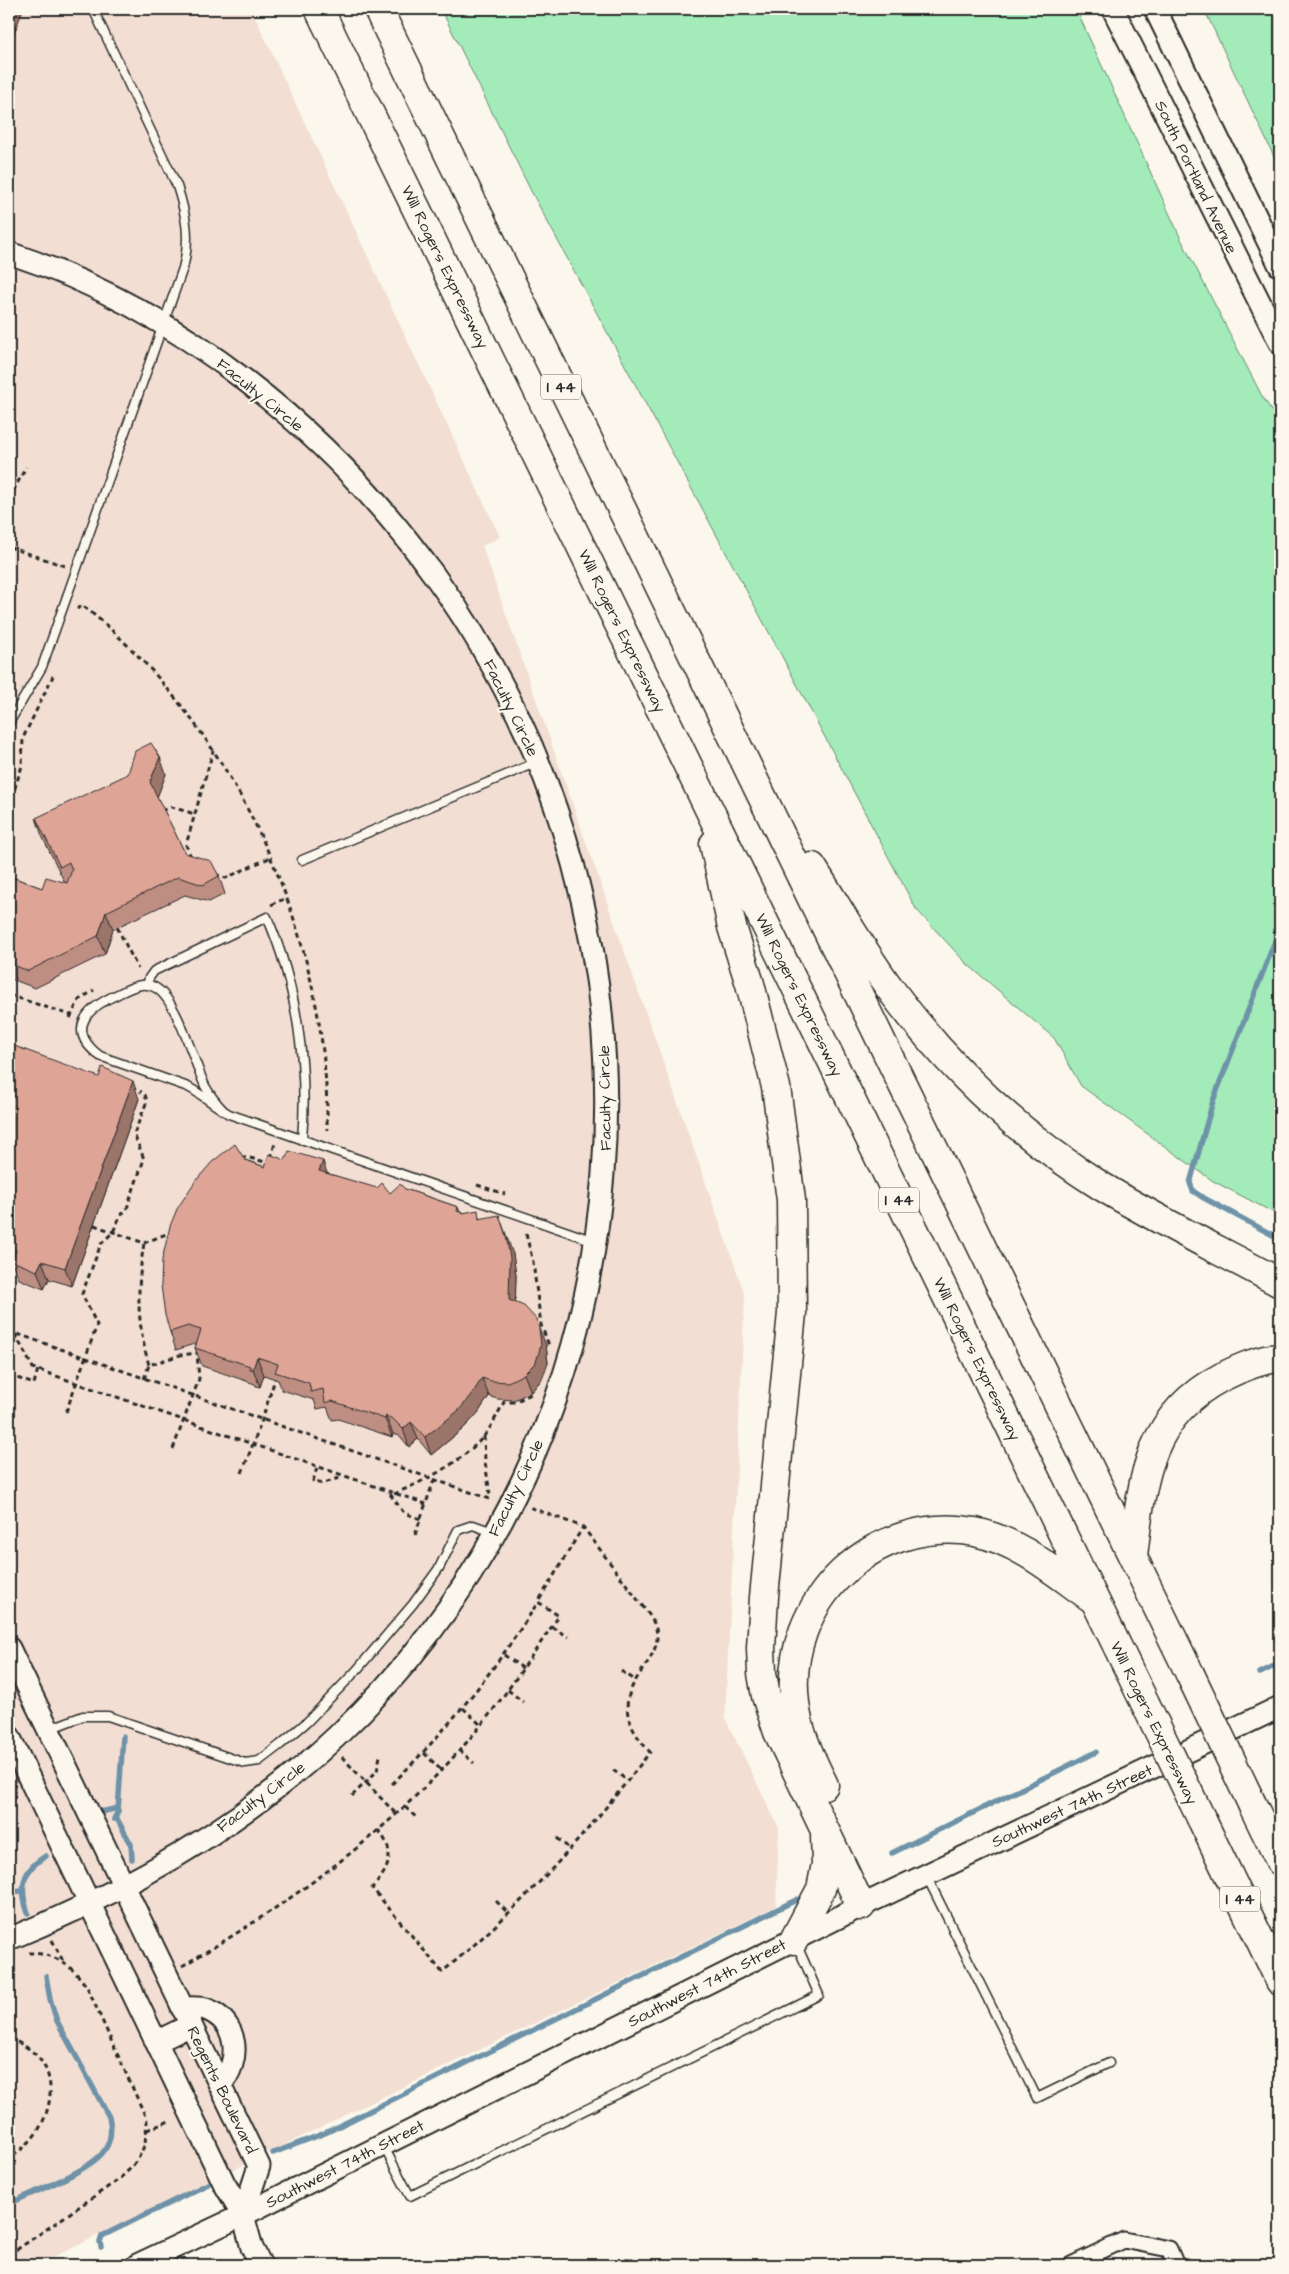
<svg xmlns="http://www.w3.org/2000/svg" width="1289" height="2274" viewBox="0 0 1289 2274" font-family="'Architects Daughter',sans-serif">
	<rect width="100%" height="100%" fill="#fbf7ec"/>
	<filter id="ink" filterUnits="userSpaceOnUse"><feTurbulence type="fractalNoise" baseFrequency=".02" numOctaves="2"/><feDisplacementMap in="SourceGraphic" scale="10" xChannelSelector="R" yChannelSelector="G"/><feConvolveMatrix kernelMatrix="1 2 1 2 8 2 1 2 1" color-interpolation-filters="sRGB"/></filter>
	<g filter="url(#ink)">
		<path fill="#f2ded2" d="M9 9H251L500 537 482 546 745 1295 725 1718 779 1828 776 1906 37 2265H9Z"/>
		<path fill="#a3ebb9" stroke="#678b72" d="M441 9H1076L1181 239 1263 398 1280 422V1216L1213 1181 1081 1086 1054 1038 966 963 916 909 793 677 531 191Z
			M1204 9H1280V169Z"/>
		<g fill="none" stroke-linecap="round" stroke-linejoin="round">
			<path stroke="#6e92a8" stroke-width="5.5" d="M1280 928 1213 1101 1190 1183 1193 1191 1202 1197 1280 1239
				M1260 1673 1280 1663
				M101 1812 118 1808
				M116 1817 131 1844 132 1859
				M114 1819 118 1811 123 1736
				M892 1853 1096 1752
				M9 1892 23 1891
				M28 1913C19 1887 22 1870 46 1856
				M273 2153 325 2133 798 1899
				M9 2204C33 2192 90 2171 104 2151 112 2140 112 2129 109 2117L57 2021 50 1999 46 1976
				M101 2247 100 2242 102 2236 208 2184"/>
			<defs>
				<path id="lane" d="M9 723 42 667 183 268C191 239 186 214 177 186L93 9
					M302 860 535 763
					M147 985 149 978 154 971 267 917C297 985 308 1066 302 1140
					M223 1110C216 1103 210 1095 205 1086 194 1062 177 1000 156 988 143 980 128 989 116 995 87 1008 65 1030 100 1056L188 1087C203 1095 215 1106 229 1114L591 1240
					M49 1729 83 1716H108L245 1763 259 1761 280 1745 307 1722 356 1671 413 1604 439 1568 458 1530 473 1525 490 1531
					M927 1877 1037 2098 1109 2063
					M384 2147 410 2196 819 1995 796 1943"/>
				<path id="street" d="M1071 2265 1124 2240 1169 2249 1176 2265"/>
				<path id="secondary" d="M1113 9 1280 343
					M1155 9 1280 266
					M9 253C179 309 330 431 434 575 692 930 659 1433 336 1737 241 1826 129 1890 9 1939
					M9 1648 259 2166 243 2215
					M9 1736 224 2183 243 2215 252 2248 261 2265
					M182 2008C190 2008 199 2007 206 2009 239 2022 242 2061 220 2085
					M156 2042 191 2025
					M137 2265 243 2215 861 1906 1280 1707"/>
				<path id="highway" d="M319 9 1145 1703
					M378 9 1190 1674
					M714 844 732 927 750 984 776 1087 791 1200 792 1313 764 1597 761 1648 762 1673 766 1696 778 1732 861 1906
					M812 867C839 909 864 954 894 994 950 1069 1021 1136 1101 1186 1159 1221 1221 1251 1280 1283
					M1133 1556C1142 1481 1147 1416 1222 1377 1240 1368 1260 1359 1280 1358
					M824 1785C811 1759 798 1732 795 1703 782 1601 874 1514 975 1532 1019 1541 1057 1574 1093 1599
					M1252 1804 1280 1861
					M1201 1818 1280 1981
					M794 1940 821 1889 826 1864 825 1836"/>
			</defs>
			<use href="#lane" stroke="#2b2b2b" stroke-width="11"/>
			<use href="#street" stroke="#2b2b2b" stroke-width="19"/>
			<use href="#secondary" stroke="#2b2b2b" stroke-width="25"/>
			<use href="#highway" stroke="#2b2b2b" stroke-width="31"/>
			<path stroke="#2b2b2b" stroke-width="3" stroke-dasharray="5 4" stroke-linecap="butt" d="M9 499 26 467
				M9 547 65 566
				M77 609 82 605C235 726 330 937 327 1130
				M9 806 22 766 23 738 53 676
				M162 811 171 807 195 814
				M191 857 186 845 213 751
				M215 874 226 878 269 858
				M271 905 286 898
				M117 927 138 969
				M9 995 70 1015
				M70 1018 79 1000 94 990
				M241 1157H246L269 1163
				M271 1158 275 1143
				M477 1185 505 1194
				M94 1225 144 1243C137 1288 136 1320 149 1365
				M526 1234 533 1262 541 1325 550 1348
				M144 1243 171 1232
				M9 1331 490 1499
				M15 1334 33 1368 426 1504
				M9 1375 34 1384 38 1369
				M144 1379 149 1365 180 1355 197 1353
				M66 1412 97 1325 82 1294 101 1244 113 1232 121 1214 126 1211 144 1159 134 1134 147 1101 145 1095 140 1091
				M484 1436 485 1462 490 1494
				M173 1449 199 1379 197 1353 200 1354
				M317 1468 313 1481C322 1487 333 1479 343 1477
				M242 1473 262 1420 275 1379
				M390 1494 404 1513 421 1519
				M394 1494C426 1480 461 1463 484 1436 492 1426 498 1413 504 1402H515L533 1393
				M415 1535 434 1480
				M552 1627 568 1637
				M504 1655 524 1669
				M621 1671 635 1680
				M508 1690 523 1702
				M463 1708 481 1725
				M459 1750 474 1763
				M424 1753 441 1770
				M342 1757 397 1815
				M613 1770 628 1781
				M392 1784C448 1729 496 1669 538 1602
				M352 1796 377 1771 380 1756
				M405 1807 418 1819
				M378 1830C397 1852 389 1870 372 1888L442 1972C521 1908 588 1833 650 1752 585 1682 683 1666 650 1616L583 1527
				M557 1838 571 1850
				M496 1901 509 1914
				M52 1940 63 1961
				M182 1966C296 1900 399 1826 482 1724 510 1689 534 1652 559 1616L538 1602 583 1527 529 1507
				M9 2038C18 2042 28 2047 36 2055 66 2085 44 2141 9 2157
				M147 2130 172 2120
				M9 2255 118 2180 131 2168 139 2157 145 2144 147 2121 143 2111 88 1989C74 1967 56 1953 29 1953"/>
			<use href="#lane" stroke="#fbf7ec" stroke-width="8"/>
			<use href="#street" stroke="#fbf7ec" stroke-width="15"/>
			<use href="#secondary" stroke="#fbf7ec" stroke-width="21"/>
			<use href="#highway" stroke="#fbf7ec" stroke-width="28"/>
			<defs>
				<path id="highway-bridge" d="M1190 1674 1252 1804
					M1145 1703 1201 1818"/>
			</defs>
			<use href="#highway-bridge" stroke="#2b2b2b" stroke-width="31" stroke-linecap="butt"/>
			<use href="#highway-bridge" stroke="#fbf7ec" stroke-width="28"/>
		</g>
		<path fill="#bf8e82" stroke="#2b2b2b" d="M9 9 11 42 9 41Z
			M166 774 157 797 185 853 219 876 225 894 209 902 185 895 113 929 105 954 35 988 11 979 9 985V876L42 888 65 883 42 836 36 818Z
			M9 1044 139 1099 72 1286 49 1279 44 1289 19 1279 13 1265 9 1263Z
			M245 1160 265 1167 285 1160 390 1193 405 1189 458 1207 460 1212 481 1218 513 1254 516 1276 515 1303 546 1345 548 1363 542 1379 531 1392 514 1400 497 1399 489 1396 478 1413 464 1428 431 1455 418 1439 409 1447 400 1436 393 1434 392 1437 338 1419 332 1420 327 1407 317 1409 314 1400 282 1390 278 1380 264 1375 260 1387 256 1386 255 1384 202 1366 195 1348 197 1344H194L176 1350 170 1332Z"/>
		<path fill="#9b746a" stroke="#2b2b2b" d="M10 9H23L11 42 9 35V13Z
			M160 757 166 774 156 800 150 782Z
			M106 912 113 929 105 954 98 936Z
			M9 974 11 979 9 985Z
			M133 1081 139 1099 72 1286 65 1268Z
			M323 1161 329 1179 319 1171Z
			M499 1215 513 1254 516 1276 515 1317 509 1300Z
			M42 1261 49 1279 44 1289 37 1271Z
			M539 1328 546 1345 548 1363 542 1379 531 1392 524 1374Z
			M257 1357 264 1375 260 1387 253 1369Z
			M482 1378 489 1396 478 1413 464 1428 431 1455 425 1437Z
			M386 1416 393 1434 392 1437 385 1419Z
			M411 1422 418 1439 409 1447 403 1429Z"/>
		<path fill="#dea597" stroke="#2b2b2b" d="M151 743 160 757 150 782 185 853 211 861 219 876 203 885 178 877 106 912 98 936 28 971 9 963V876L42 888 46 877 67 883 72 870 69 862 60 867 36 818 128 774 135 751Z
			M9 1044 99 1077 102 1067 133 1081 65 1268 42 1261 37 1271 12 1261 16 1250 9 1248Z
			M235 1144 245 1160 265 1167 269 1154 285 1160 289 1151 323 1161 319 1171 377 1188 382 1183 390 1193 400 1184 405 1189 458 1207 457 1211 463 1213 478 1210 479 1219 499 1215 506 1236 510 1258 509 1300 524 1306 536 1319 539 1328 541 1345 536 1362 524 1374 508 1382 491 1381 482 1378 471 1396 458 1411 425 1437 411 1422 403 1429 393 1419 386 1416 385 1419 332 1401 325 1403 323 1389 311 1392 309 1383 275 1372 278 1364 257 1357 253 1369H250V1366L195 1348 201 1330 188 1326 170 1332 165 1315 161 1285 162 1260 170 1226 177 1209 194 1183 212 1162Z"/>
	</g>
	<g text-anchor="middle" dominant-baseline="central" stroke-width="4.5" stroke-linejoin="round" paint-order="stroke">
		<g fill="#fbf7ec" stroke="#696865" stroke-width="1">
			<rect x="541" y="374.5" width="40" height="25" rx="4"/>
			<rect x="879" y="1187.5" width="40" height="25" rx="4"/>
			<rect x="1220" y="1886.5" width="40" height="25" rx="4"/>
		</g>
		<g font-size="15" font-weight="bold" fill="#2b2b2b">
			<text x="561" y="387">I 44</text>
			<text x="899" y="1200">I 44</text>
			<text x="1240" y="1899">I 44</text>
		</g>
		<g font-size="16" fill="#2b2b2b" stroke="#fbf7ec">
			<text transform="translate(1196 177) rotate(64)">South Portland Avenue</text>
			<text transform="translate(445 267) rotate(64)">Will Rogers Expressway</text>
			<text transform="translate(260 395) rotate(39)">Faculty Circle</text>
			<text transform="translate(622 631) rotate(64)">Will Rogers Expressway</text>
			<text transform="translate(511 708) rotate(64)">Faculty Circle</text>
			<text transform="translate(799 995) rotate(64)">Will Rogers Expressway</text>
			<text transform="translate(605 1098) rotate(-91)">Faculty Circle</text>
			<text transform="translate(977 1359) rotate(64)">Will Rogers Expressway</text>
			<text transform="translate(516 1488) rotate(-64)">Faculty Circle</text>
			<text transform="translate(1154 1723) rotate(64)">Will Rogers Expressway</text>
			<text transform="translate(261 1797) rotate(-37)">Faculty Circle</text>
			<text transform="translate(1072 1806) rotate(-25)">Southwest 74th Street</text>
			<text transform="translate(707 1983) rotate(-27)">Southwest 74th Street</text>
			<text transform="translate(222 2090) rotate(64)">Regents Boulevard</text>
			<text transform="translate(345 2164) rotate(-27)">Southwest 74th Street</text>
		</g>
	</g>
	<rect width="1289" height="2274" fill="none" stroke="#fbf7ec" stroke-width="30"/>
	<rect x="15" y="15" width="1259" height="2244" fill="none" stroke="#2b2b2b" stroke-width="2" filter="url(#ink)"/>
</svg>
